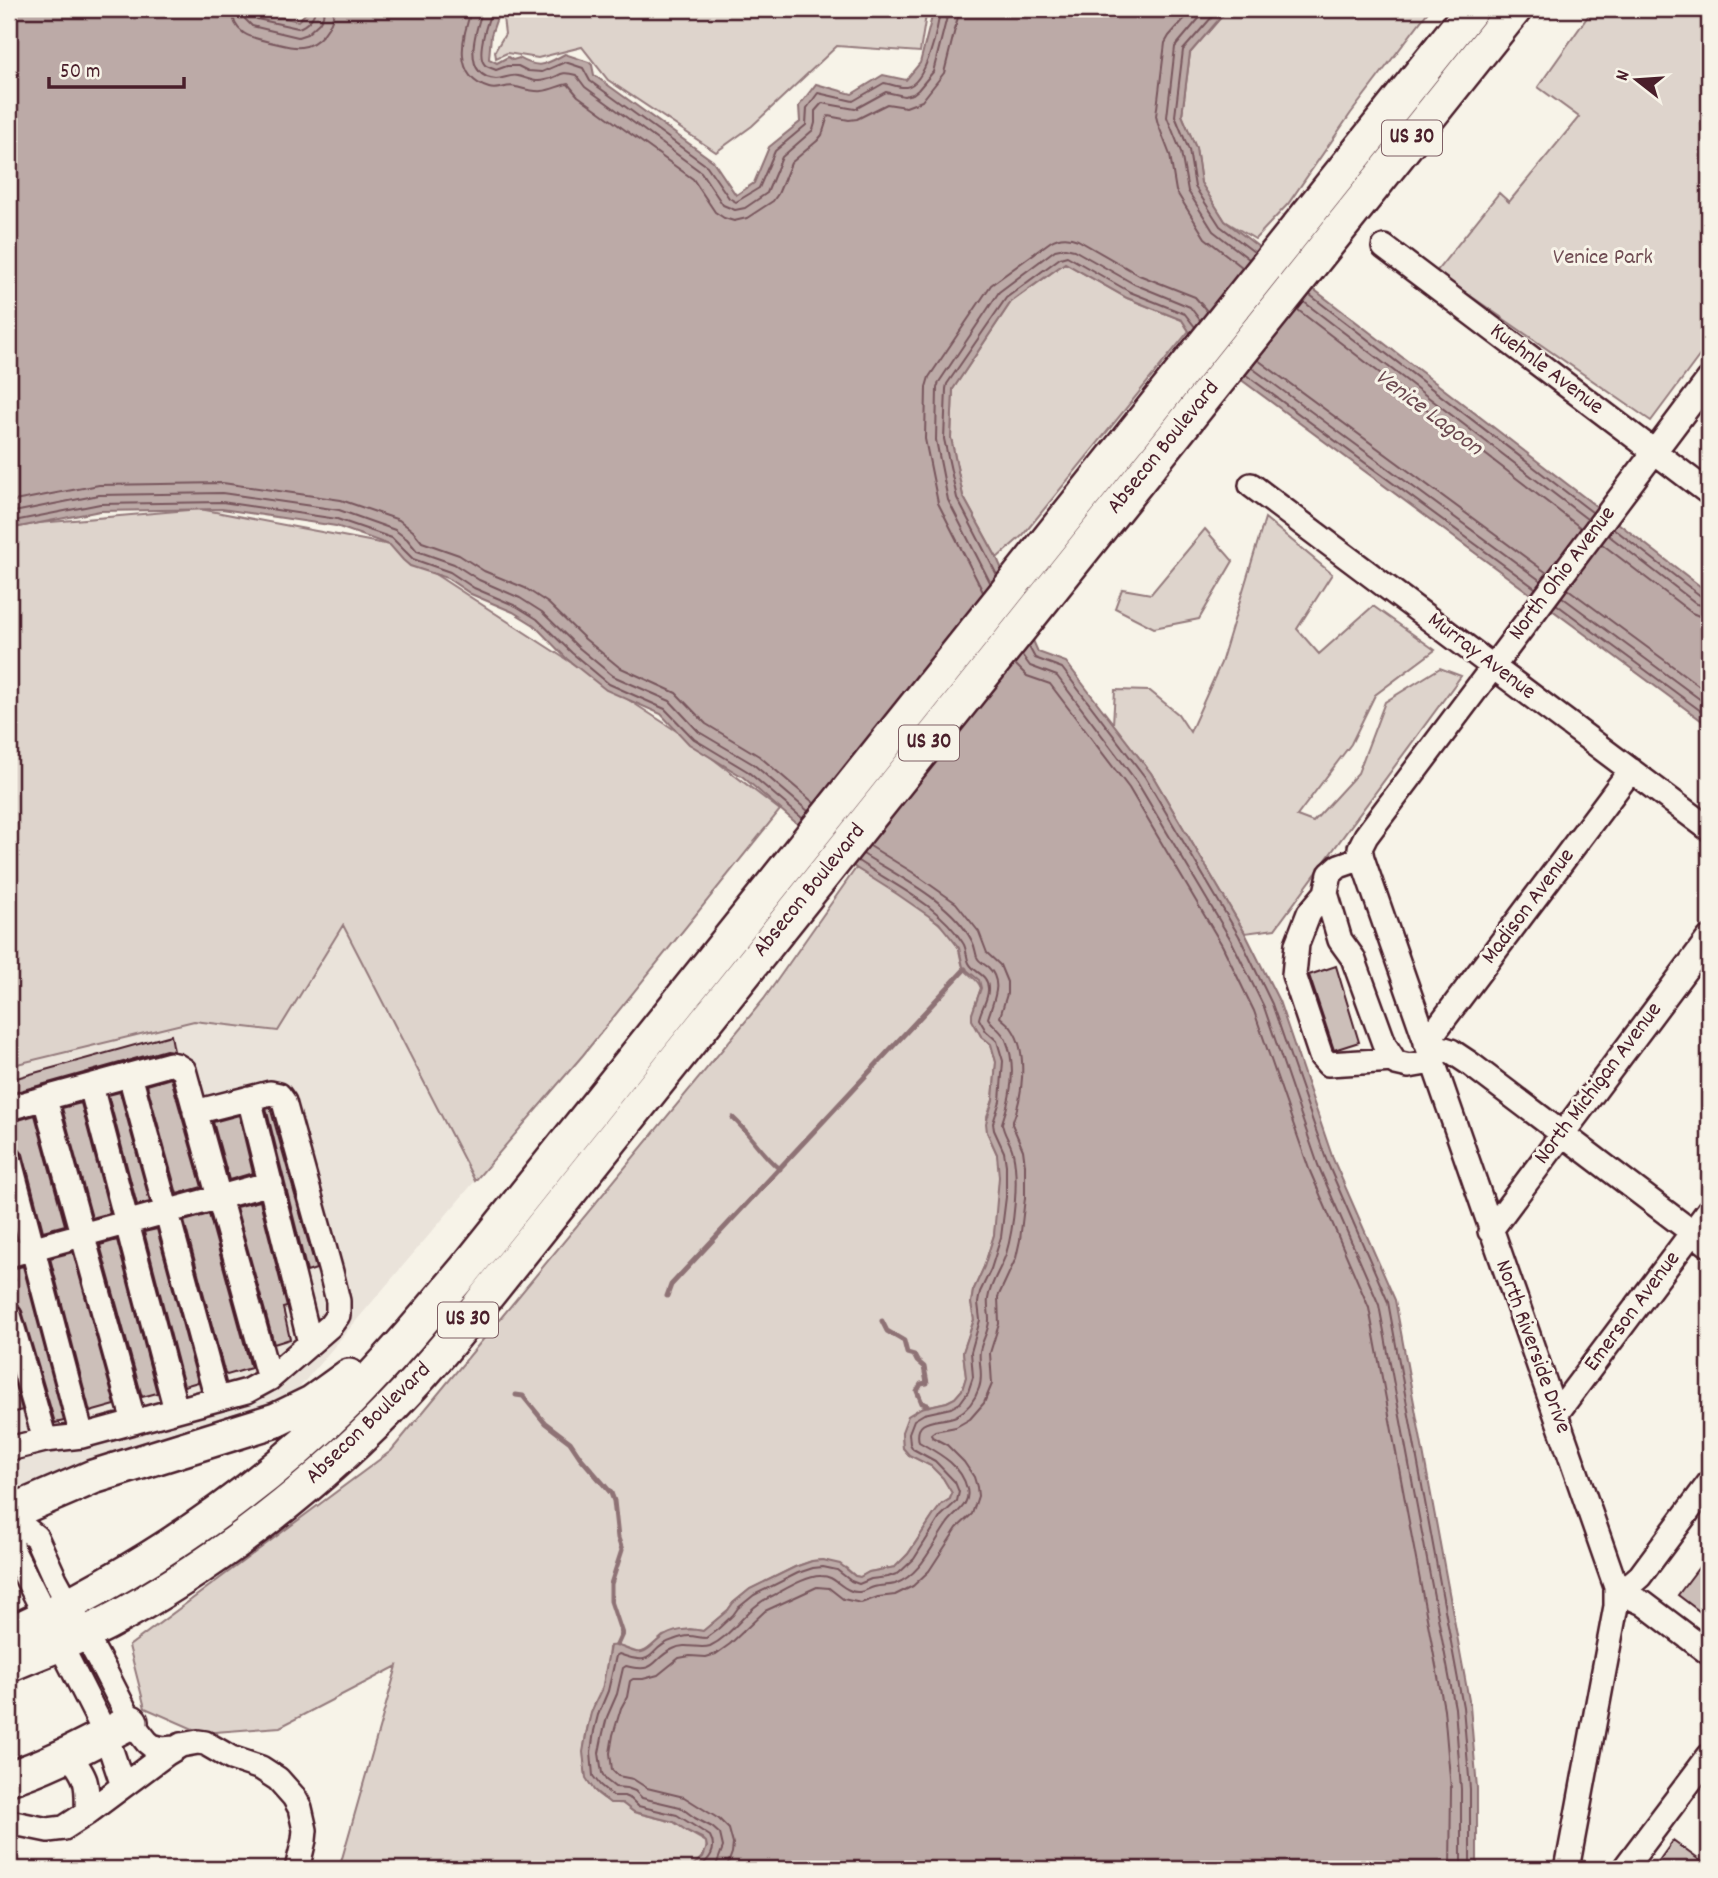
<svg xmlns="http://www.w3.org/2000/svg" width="1718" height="1878" viewBox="0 0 1718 1878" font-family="Dekko,sans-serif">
	<rect width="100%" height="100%" fill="#f7f3e8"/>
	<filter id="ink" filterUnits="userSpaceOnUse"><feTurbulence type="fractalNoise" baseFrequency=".0143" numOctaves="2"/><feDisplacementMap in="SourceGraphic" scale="14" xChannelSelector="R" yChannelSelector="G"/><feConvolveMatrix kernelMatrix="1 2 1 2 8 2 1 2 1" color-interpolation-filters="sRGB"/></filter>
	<g filter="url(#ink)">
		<path fill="#eae3da" d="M343 925 475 1181 293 1395 9 1504V1066L195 1021 278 1031Z"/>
		<path fill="#ded4cc" stroke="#947a7c" stroke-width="2" d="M502 9H927L920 52 837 46 752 126 716 152 608 80 582 47 538 58 507 53 496 58 495 51 505 34Z
			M1228 9H1430L1351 113 1288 204 1255 239 1225 221 1201 183 1196 148 1182 115 1190 53Z
			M1593 9H1709V343L1651 421 1436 272 1499 193 1509 202 1579 117 1538 87Z
			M1065 263 1127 298 1182 320 1189 331 1023 535 997 558 963 496 951 438 953 389 1011 302Z
			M200 509 390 545 678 732 780 810 583 1055 475 1181 343 925 278 1031 194 1021 9 1066V529L39 523Z
			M1265 518 1332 574 1297 629 1319 654 1373 606 1435 650 1375 695 1351 744 1297 816 1313 822 1358 773 1385 702 1440 668 1461 676 1275 929 1245 933 1151 773 1113 724 1115 690 1150 691 1178 714 1190 732 1221 663Z
			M1205 529 1233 561 1199 619 1154 628 1115 608 1122 589 1151 594Z
			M856 868C887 887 941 915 958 947 961 954 960 962 964 968 969 977 977 977 981 988L972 1014 981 1036 991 1044 996 1062 993 1100 987 1116V1132L997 1154 999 1166V1196L994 1235 984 1267 973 1291 971 1303 974 1319 963 1352 966 1377 962 1390 955 1398 947 1402 921 1408 902 1432 903 1448 909 1455 931 1466 943 1478 952 1493 950 1499 942 1504 935 1513 908 1554 896 1567 869 1572 860 1577 855 1576 846 1568 823 1560 812 1561 795 1567 750 1589 733 1603 728 1610 703 1631 690 1629 663 1636 646 1651 639 1653 616 1645 609 1648C608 1661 606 1673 603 1686 600 1694 595 1702 592 1711 584 1736 576 1773 598 1794 605 1800 613 1804 622 1803L634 1812 674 1822 687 1831 706 1842C709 1855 697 1861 689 1869H339L397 1666 280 1727 202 1733 145 1708 129 1646 391 1451 764 999Z"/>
		<path fill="#bcaaa7" stroke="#8e7275" stroke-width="2" d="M9 9H245L298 21 310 9H500L491 35 489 59 497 63 508 57 513 60 519 58C540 70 546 64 565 54L589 62 592 65 594 75 713 161 736 195 754 183 769 147 800 122 799 106 816 84 852 94 883 75 906 80 920 63 934 9H1228L1190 53 1182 115 1196 148 1201 183 1225 221 1709 593V726L1201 350 1182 320 1127 298 1065 263 1011 302 953 389 951 438 963 496 997 558 1038 652 1066 662 1151 773 1245 933 1279 1001 1333 1159 1395 1300 1470 1706 1477 1788V1869H689L703 1857 707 1847 706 1842 702 1838 687 1831 674 1822 634 1812 622 1803H610L594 1790 586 1778 583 1752 587 1730 591 1713 602 1690 610 1646C622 1643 631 1655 642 1652 650 1650 654 1643 660 1639 672 1629 689 1628 703 1631L728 1610 733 1603 750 1589 795 1567 812 1561 823 1560 840 1564 855 1576 860 1577 869 1572 895 1567 908 1554 935 1513 942 1504 950 1499 952 1493 943 1478 931 1466 909 1455 903 1448 902 1432 908 1416 921 1408 947 1402 955 1398 962 1390 966 1377 963 1352 974 1320 971 1303 973 1291 984 1267 994 1235 999 1177 997 1154 987 1132 986 1123 993 1100 996 1062 991 1044 981 1036 972 1020V1014L981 988 979 980 963 967 959 948 939 923 897 894 856 868 795 822 743 777 689 744 661 714 606 690 567 659 534 625 513 612 471 594 447 578 410 566 403 560 390 545 336 526 222 509 100 511 9 529Z"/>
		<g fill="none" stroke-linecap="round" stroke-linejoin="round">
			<path stroke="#78575d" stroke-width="2" d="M232 9C233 36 253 38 274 43 283 45 292 48 301 47 319 45 333 26 334 9
				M243 9 245 19 252 26 298 37 307 34 319 23 323 16 324 9
				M252 9 253 15 257 19 298 28C306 26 315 17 315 9
				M472 9C462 36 452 77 489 88 499 91 507 84 516 87 525 89 533 92 542 91 552 90 560 85 568 84L578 96 693 179 715 212 724 218 734 221 747 218 773 201 778 194 791 163 817 141 822 135 828 116 849 120 857 119 887 104 906 107 922 101 944 73 960 9
				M483 9C476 29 460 76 496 79 504 79 510 74 518 76 527 78 534 83 545 80 561 77 558 70 576 75L585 87 701 172 723 205 735 210 745 208 767 193 782 157 813 130 815 123V111L822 103 855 109 886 92 904 96 913 94 918 90 933 72 949 9
				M492 9C488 20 475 55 485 65 487 67 494 69 496 70L507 66H518L528 71 542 72 565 62 583 68 590 81 707 166 729 198 736 202 759 188 775 151 806 125 807 108 818 93 853 101 884 83C891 84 900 88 906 87 926 85 939 25 940 9
				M1193 9 1169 36 1165 43 1156 116 1158 124 1170 155 1176 191 1205 238 1242 267
				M1207 9 1175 47 1167 117 1181 152 1188 191 1213 231 1249 259
				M1219 9 1183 50 1175 116 1189 150 1195 187 1220 226 1254 252
				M1310 295 1592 512
				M1304 302 1587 519
				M1298 310 1581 528
				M1258 360 1547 573
				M1252 368 1541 581
				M1246 375 1535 588
				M9 502 99 485 223 483 341 500 399 520 413 531 422 542 459 555 484 571 525 588 548 603 585 639 619 667 676 693 706 724 759 756 814 803
				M9 513 99 495 222 493 339 510 395 530 407 539 417 551 454 564 479 580 520 598 542 612 578 647 613 676 670 701 699 732 753 764 808 811
				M9 522 100 504 222 502 337 519 392 538 413 559 450 572 474 588 516 606 537 619 572 653 609 684 665 709 694 739 747 771 802 818
				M1613 528 1702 597 1709 598
				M1608 535 1697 604 1709 607
				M1602 544 1692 613 1699 616 1709 618
				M997 575 957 498 944 439 946 389 947 384 1006 298 1060 258 1067 256 1130 292 1185 314 1195 327
				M990 582 948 500 936 440 937 388 939 382 999 292 1055 250 1065 248 1074 250 1134 284 1190 307 1200 320
				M1568 589 1709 693
				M983 592 938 503 925 439 926 387 929 377 991 285 1050 242C1059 236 1068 236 1078 240L1139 275 1195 297 1207 311
				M1562 597 1709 706
				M1556 604 1709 717
				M1029 647 1035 658 1062 668 1145 777 1239 936 1272 1004 1327 1162 1388 1302 1463 1707 1470 1789V1869
				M1022 655 1030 666 1057 676 1137 782 1231 940 1264 1007 1318 1165 1379 1305 1455 1708 1461 1789V1869
				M1015 664 1027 676 1050 684 1129 788 1222 945 1254 1011 1309 1169 1369 1308 1444 1709 1451 1789 1450 1869
				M698 1869C709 1860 718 1850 710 1836L677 1815 638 1806 631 1799 624 1796H613L600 1785 593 1776 591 1752 594 1731 598 1715 608 1691 616 1656 619 1654C659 1669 646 1648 673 1640 678 1638 685 1636 690 1636 695 1636 700 1638 706 1638L718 1629 733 1615 738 1608 754 1595 798 1573 813 1568 823 1567 837 1570 851 1581 859 1584 871 1579 888 1577 899 1573 914 1559 941 1516 957 1501 959 1492 955 1482 935 1461 913 1449 910 1444 909 1433 914 1420 924 1414 951 1408 960 1403 968 1392 973 1377 971 1352 980 1320 978 1303 980 1292 991 1269 1001 1237 1006 1197V1165L1004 1152 994 1130 993 1123 1000 1101 1003 1061 997 1041 986 1031 979 1019C981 1008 989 999 988 988 988 974 974 973 969 963 966 957 967 949 963 943 939 905 894 885 858 861
				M713 1869 717 1863 723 1847 720 1834 712 1827 695 1818 680 1807 642 1798 635 1791 627 1788 615 1787 606 1780 602 1773 599 1753 603 1733 607 1717 617 1694 623 1668 626 1666C658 1674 651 1659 673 1649 686 1642 699 1650 710 1646 734 1635 746 1607 772 1596 784 1590 808 1575 821 1576 834 1576 838 1585 849 1590 859 1595 865 1590 874 1587 881 1585 888 1586 895 1584 921 1575 932 1545 947 1524 954 1513 971 1506 967 1489 962 1465 938 1453 919 1442 913 1416 940 1423 956 1416 967 1410 975 1400 979 1388 984 1375 978 1363 980 1351 982 1340 989 1331 989 1320 989 1313 987 1306 988 1299 990 1283 1001 1269 1006 1254 1014 1227 1019 1180 1013 1153 1011 1142 1003 1134 1002 1123 1011 1097 1017 1066 1006 1040 1002 1031 993 1026 988 1018 993 1001 1004 982 988 967 983 963 979 962 977 957 975 951 975 946 972 941 952 902 899 877 863 854
				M726 1869 732 1853 733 1844 729 1829 719 1819 684 1797 647 1788 633 1779 618 1776 612 1770 610 1753 613 1735 621 1708 627 1697 630 1681 633 1679H643L658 1675 679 1658 690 1656 706 1657 716 1654 730 1644 765 1611 817 1587 829 1588 843 1599 861 1603 878 1597 895 1595 913 1586 929 1571 957 1528 972 1514 978 1496 977 1487 974 1477 964 1462 947 1445 932 1437 931 1434 935 1431 956 1427 970 1419 984 1403 992 1384 990 1353 999 1324 998 1297 1016 1258 1020 1240 1025 1198V1165L1023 1150 1012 1124C1022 1099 1029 1053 1012 1029 1009 1024 1004 1021 1000 1017L1007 994V982L1000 965 987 953 979 932 956 903 912 872 870 846"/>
			<path stroke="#8e7275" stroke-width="5" d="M733 1118C750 1133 762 1155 780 1169
				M667 1296 671 1285 965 969
				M882 1321 887 1331 904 1341 907 1353 914 1355 917 1361 924 1367 927 1383 921 1384 917 1391 922 1403 928 1405
				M516 1395 523 1396 545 1423 570 1442 580 1457 611 1493 614 1501 618 1538 622 1550 611 1584V1601L622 1634 617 1645"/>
		</g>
		<path fill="#ccbfb9" stroke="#4a1f2b" stroke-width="2" d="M1336 966 1359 1042 1334 1050 1309 975Z
			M171 1035 174 1051 166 1050 9 1094V1080Z
			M171 1078 202 1187 177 1194 147 1085Z
			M120 1092 150 1202 137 1205 108 1095Z
			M81 1103 110 1213 92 1218 62 1108Z
			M270 1107 316 1269 307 1272 266 1108Z
			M35 1115 65 1225 43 1231 23 1154 18 1148 9 1144V1124H13L12 1122Z
			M239 1115 253 1173 229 1180 213 1122Z
			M260 1201 287 1307 283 1308 290 1339 274 1344 236 1207Z
			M209 1214 251 1368 227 1375 225 1374 184 1221Z
			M157 1229 198 1382 184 1386 144 1232Z
			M117 1240 157 1393 142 1397 100 1245Z
			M73 1252 115 1405 90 1412 50 1258Z
			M23 1266 64 1421 55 1423 22 1311 18 1305 9 1301V1280H15L12 1269Z
			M9 1365 22 1410 9 1414Z
			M1709 1554V1605L1703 1614 1678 1595Z
			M1673 1841 1709 1867V1869H1653Z"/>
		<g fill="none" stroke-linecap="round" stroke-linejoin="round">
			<defs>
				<path id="minor" d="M1384 247 1709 493
					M1251 485 1709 829
					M1631 770 1426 1043 1451 1051 1469 1063 1709 1245
					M1362 858 1339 866 1330 874 1326 893 1340 940 1353 958 1385 1046 1396 1063 1409 1066 1432 1062
					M1326 893 1309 913 1297 944 1294 975 1321 1056 1328 1064 1394 1060
					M130 1075 217 1399
					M91 1086 176 1410
					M249 1098 310 1343
					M45 1099 134 1422
					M9 1108 170 1064 176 1065 184 1070 269 1379
					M9 1158 82 1436
					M1490 1231 1709 938
					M9 1255 271 1183
					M9 1315 45 1440
					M1556 1414 1709 1210
					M9 1449 45 1440 82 1436 247 1391 269 1379 330 1326 338 1315V1301L331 1272 284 1102 279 1095 270 1093 195 1112
					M9 1515 36 1537 55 1579 104 1669 131 1722 147 1742 152 1746 162 1749 175 1748
					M9 1523 13 1551 106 1735 123 1786
					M1617 1596 1640 1576 1709 1483
					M1617 1596 1630 1597 1643 1603 1709 1653
					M68 1753C87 1778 88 1782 87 1813
					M9 1822 48 1830 64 1828 87 1813 166 1754 181 1745 198 1742 205 1743 231 1758 261 1768 278 1779 294 1797 300 1808 305 1830 304 1840 297 1869
					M1567 1869 1616 1606V1587L1362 858 1360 848 1366 836 1709 379
					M1624 1869 1709 1756"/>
				<path id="highway" d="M9 1513 93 1477 276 1420 313 1402 349 1376
					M9 1634C133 1576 250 1500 347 1403 388 1362 426 1316 464 1271L1472 9
					M9 1665C41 1651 76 1639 107 1623 215 1566 323 1481 406 1392 434 1362 460 1330 485 1298L1515 9
					M9 1778C51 1765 91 1742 131 1722"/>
			</defs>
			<use href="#minor" stroke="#4a1f2b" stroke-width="28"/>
			<use href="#highway" stroke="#4a1f2b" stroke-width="38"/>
			<use href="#minor" stroke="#f7f3e8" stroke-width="23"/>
			<use href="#highway" stroke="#f7f3e8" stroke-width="33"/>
		</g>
	</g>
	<g text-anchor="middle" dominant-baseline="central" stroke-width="6" stroke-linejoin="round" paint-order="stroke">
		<g fill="#f7f3e8" stroke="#7e5f64" stroke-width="2">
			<rect x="1382" y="120.5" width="60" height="35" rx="5"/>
			<rect x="899" y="725.5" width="60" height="35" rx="5"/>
			<rect x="438" y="1302.5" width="60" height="35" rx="5"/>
		</g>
		<g font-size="21" font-weight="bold" fill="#4a1f2b">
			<text x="1412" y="138">US 30</text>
			<text x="929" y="743">US 30</text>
			<text x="468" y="1320">US 30</text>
		</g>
		<g font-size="23" fill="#6f4c53" stroke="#f7f3e8">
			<text x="1603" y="258">Venice Park</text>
		</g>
		<g font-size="23" fill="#4a1f2b" stroke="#f7f3e8">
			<text transform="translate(1546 370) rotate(37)">Kuehnle Avenue</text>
			<text transform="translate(1164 448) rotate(-51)">Absecon Boulevard</text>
			<text transform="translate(1563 574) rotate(-53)">North Ohio Avenue</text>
			<text transform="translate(1481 657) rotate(37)">Murray Avenue</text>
			<text transform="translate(810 891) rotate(-51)">Absecon Boulevard</text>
			<text transform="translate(1529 907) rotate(-53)">Madison Avenue</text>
			<text transform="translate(1599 1084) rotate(-53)">North Michigan Avenue</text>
			<text transform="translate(1633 1312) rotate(-53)">Emerson Avenue</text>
			<text transform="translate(1532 1347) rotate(70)">North Riverside Drive</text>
			<text transform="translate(369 1424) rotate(-44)">Absecon Boulevard</text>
		</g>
		<g font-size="24" font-style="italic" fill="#6c4950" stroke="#f7f3e8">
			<text transform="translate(1428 413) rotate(37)">Venice Lagoon</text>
		</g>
	</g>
	<rect width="1718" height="1878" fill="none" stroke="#f7f3e8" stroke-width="35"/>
	<rect x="18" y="18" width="1683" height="1843" fill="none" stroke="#4a1f2b" stroke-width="2.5" filter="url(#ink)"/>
	<g transform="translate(1637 80) rotate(287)" stroke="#f7f3e8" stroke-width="5" paint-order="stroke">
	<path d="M0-5L12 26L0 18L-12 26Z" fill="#4a1f2b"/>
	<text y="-10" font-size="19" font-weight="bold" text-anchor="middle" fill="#4a1f2b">N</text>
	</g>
	<path d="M49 77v10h135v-10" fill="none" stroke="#4a1f2b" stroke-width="3.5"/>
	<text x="60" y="77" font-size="21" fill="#4a1f2b" stroke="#f7f3e8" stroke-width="5" paint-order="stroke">50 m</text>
</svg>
